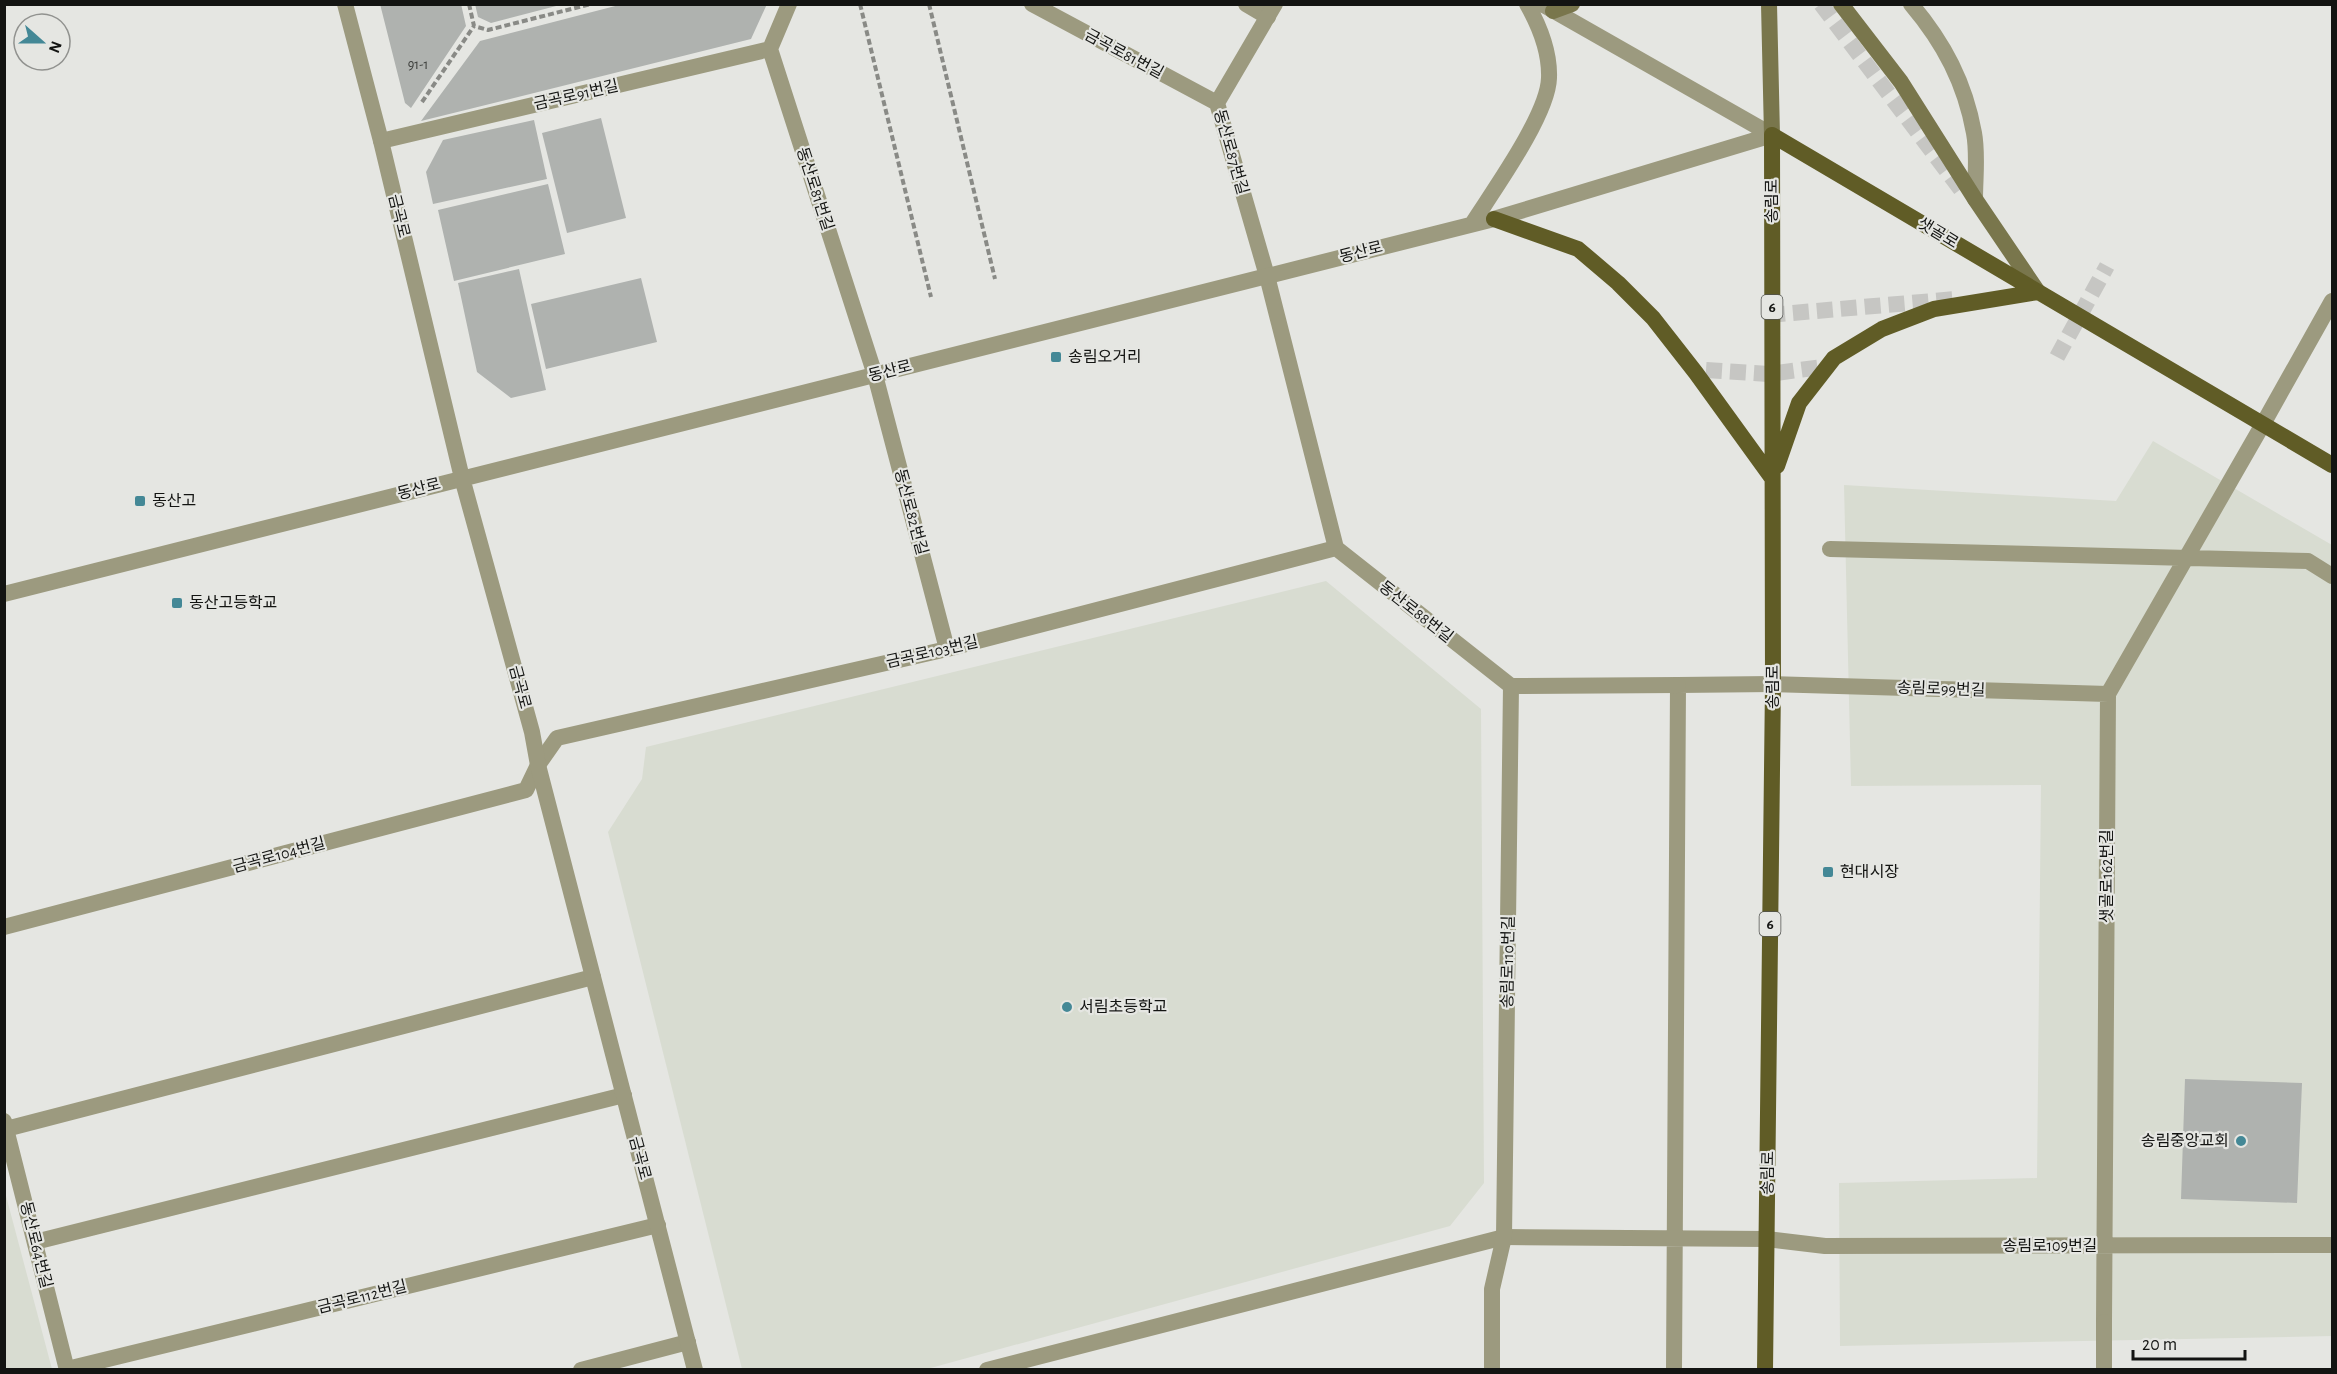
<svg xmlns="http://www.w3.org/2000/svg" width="2337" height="1374" viewBox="0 0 2337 1374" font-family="'Alegreya Sans','Noto Sans KR',sans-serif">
	<rect width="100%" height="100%" fill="#e5e6e2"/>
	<path fill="#d8dcd1" d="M2153 441 2332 545V1336L1840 1346 1839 1183 2037 1178 2041 785 1851 786 1844 485 2116 501Z
		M1326 581 1481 709 1484 1183 1450 1226 927 1369H742L608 832 642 779 646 747Z
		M4 1192H5L52 1369H5Z"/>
	<path fill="#afb2af" d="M380 4H461L466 26 411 108 405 103Z
		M475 4H560V5L491 23 478 17Z
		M623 4H767L751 39 421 121 480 41Z
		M601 118 626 218 567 233 542 133Z
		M534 120 547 179 433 204 426 172 443 140Z
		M548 184 565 254 454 281 438 210Z
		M519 269 546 390 511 398 477 372 458 283Z
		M641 278 657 342 546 369 531 304Z
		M2185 1079 2302 1083 2297 1203 2181 1199Z"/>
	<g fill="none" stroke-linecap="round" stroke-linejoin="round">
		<path stroke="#c6c6c3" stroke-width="16" stroke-dasharray="16 8" stroke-linecap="butt" d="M1821 4 1965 195
			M1769 315 1956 299
			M2057 357 2107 266
			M1706 370 1768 374 1822 367"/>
		<path stroke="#898a86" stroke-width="4" stroke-dasharray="6 3" stroke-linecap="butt" d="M469 4 474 26 488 30 591 4
			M860 4 931 297
			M929 4 995 279
			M422 102 474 26"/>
		<path stroke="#9c9a7f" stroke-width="16" d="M1246 4 1268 17
			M1911 4C1944 43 1965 83 1974 133 1978 154 1975 178 1975 199
			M1504 1237 1767 1239
			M581 1370 688 1342
			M1674 1370 1678 685 1773 684"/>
		<path stroke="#9c9a7f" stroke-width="16" d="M1830 549 2308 561 2332 576
			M1773 684 2108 694
			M1767 1239 1825 1246 2332 1245
			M2104 1322 2108 694 2263 424
			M987 1370 1504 1237"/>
		<path stroke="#9c9a7f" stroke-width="16" d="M789 4 770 49 875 375 947 649
			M1032 4 1217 103
			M1275 4 1217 103 1267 276 1336 548 1511 686 1678 685
			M381 141 770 49
			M2263 424 2332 301
			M4 927 526 790 538 765 557 738 947 649 1336 548
			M4 1121 67 1370
			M6 1129 593 977
			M35 1242 624 1095
			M67 1369 658 1225
			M1492 1370V1289L1504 1237 1511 686
			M2104 1370V1322"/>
		<path stroke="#9c9a7f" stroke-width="16" d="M345 4 381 141 462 478 532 732 538 765 695 1370
			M1542 4 1772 135
			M1472 224C1493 191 1548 115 1549 78 1550 52 1540 27 1527 4
			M4 594 1494 219 1772 135"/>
		<path stroke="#79764c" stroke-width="16" d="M1769 4 1772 135
			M1841 4 1901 82 1975 199 2038 292
			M1553 11 1572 4"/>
		<path stroke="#605c26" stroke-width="16" d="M1772 135 2332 465
			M1494 219 1578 249 1618 283 1653 318 1696 373 1772 478
			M1777 466 1799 403 1834 358 1882 329 1934 309 2038 292
			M1765 1370 1773 684 1772 135"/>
	</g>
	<g fill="#448896" stroke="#e5e6e2" stroke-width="2">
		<rect x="1050" y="351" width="12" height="12" rx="3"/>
		<rect x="134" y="495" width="12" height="12" rx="3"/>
		<rect x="171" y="597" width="12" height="12" rx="3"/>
		<rect x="1822" y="866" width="12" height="12" rx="3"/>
		<circle cx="1067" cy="1007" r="6"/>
		<circle cx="2241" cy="1141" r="6"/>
	</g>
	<g text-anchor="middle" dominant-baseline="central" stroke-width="4.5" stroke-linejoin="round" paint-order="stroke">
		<g font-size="14" fill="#3a3c39">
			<text x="418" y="65">91-1</text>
		</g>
		<g fill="#e5e6e2" stroke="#525350" stroke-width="1.5">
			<rect x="1761.5" y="295" width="21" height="24" rx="4.5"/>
			<rect x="1759.5" y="912" width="21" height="24" rx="4.5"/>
		</g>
		<g font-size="15" font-weight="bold" fill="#131412">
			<text x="1772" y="307">6</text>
			<text x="1770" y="924">6</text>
		</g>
		<g font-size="16" fill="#131412" stroke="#e5e6e2">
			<text transform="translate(1124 54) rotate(28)">금곡로81번길</text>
			<text transform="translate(576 95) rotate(-13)">금곡로91번길</text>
			<text transform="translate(1231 152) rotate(74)">동산로87번길</text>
			<text transform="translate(815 189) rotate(72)">동산로81번길</text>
			<text transform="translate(1772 201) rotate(-90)">송림로</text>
			<text transform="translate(399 216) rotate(76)">금곡로</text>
			<text transform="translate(1938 233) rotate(31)">샛골로</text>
			<text transform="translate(1361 252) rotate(-14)">동산로</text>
			<text transform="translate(890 371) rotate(-14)">동산로</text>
			<text transform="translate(419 489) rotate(-14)">동산로</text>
			<text transform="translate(911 512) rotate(75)">동산로82번길</text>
			<text transform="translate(1416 612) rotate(38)">동산로88번길</text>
			<text transform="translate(932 652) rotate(-13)">금곡로103번길</text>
			<text transform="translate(520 687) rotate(75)">금곡로</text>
			<text transform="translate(1773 687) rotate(-90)">송림로</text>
			<text transform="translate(1941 689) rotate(2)">송림로99번길</text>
			<text transform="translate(279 855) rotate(-15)">금곡로104번길</text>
			<text transform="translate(2107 876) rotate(-90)">샛골로162번길</text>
			<text transform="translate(1508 962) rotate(-89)">송림로110번길</text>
			<text transform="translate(640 1158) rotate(75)">금곡로</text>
			<text transform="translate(1768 1173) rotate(-89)">송림로</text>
			<text transform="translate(36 1245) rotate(76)">동산로64번길</text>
			<text x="2050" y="1246">송림로109번길</text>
			<text transform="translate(362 1297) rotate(-14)">금곡로112번길</text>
		</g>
		<g font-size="16" fill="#131412" stroke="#e5e6e2" text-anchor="start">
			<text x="1068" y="357">송림오거리</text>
			<text x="152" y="501">동산고</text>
			<text x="189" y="603">동산고등학교</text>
			<text x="1840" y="872">현대시장</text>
			<text x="1079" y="1007">서림초등학교</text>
			<text x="2229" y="1141" text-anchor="end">송림중앙교회</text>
		</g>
	</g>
	<rect width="2337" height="1374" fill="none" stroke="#131412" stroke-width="12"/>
	<g transform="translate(42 42) rotate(111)"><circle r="28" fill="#e5e6e2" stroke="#91928f" stroke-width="1.5"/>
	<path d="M0-4.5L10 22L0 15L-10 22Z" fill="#448896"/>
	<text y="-9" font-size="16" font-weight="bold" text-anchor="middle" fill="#131412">N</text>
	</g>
	<path d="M2133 1350v9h112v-9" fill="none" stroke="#131412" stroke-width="3"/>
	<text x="2142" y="1350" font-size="18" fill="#131412" stroke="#e5e6e2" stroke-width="4.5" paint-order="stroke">20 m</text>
</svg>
